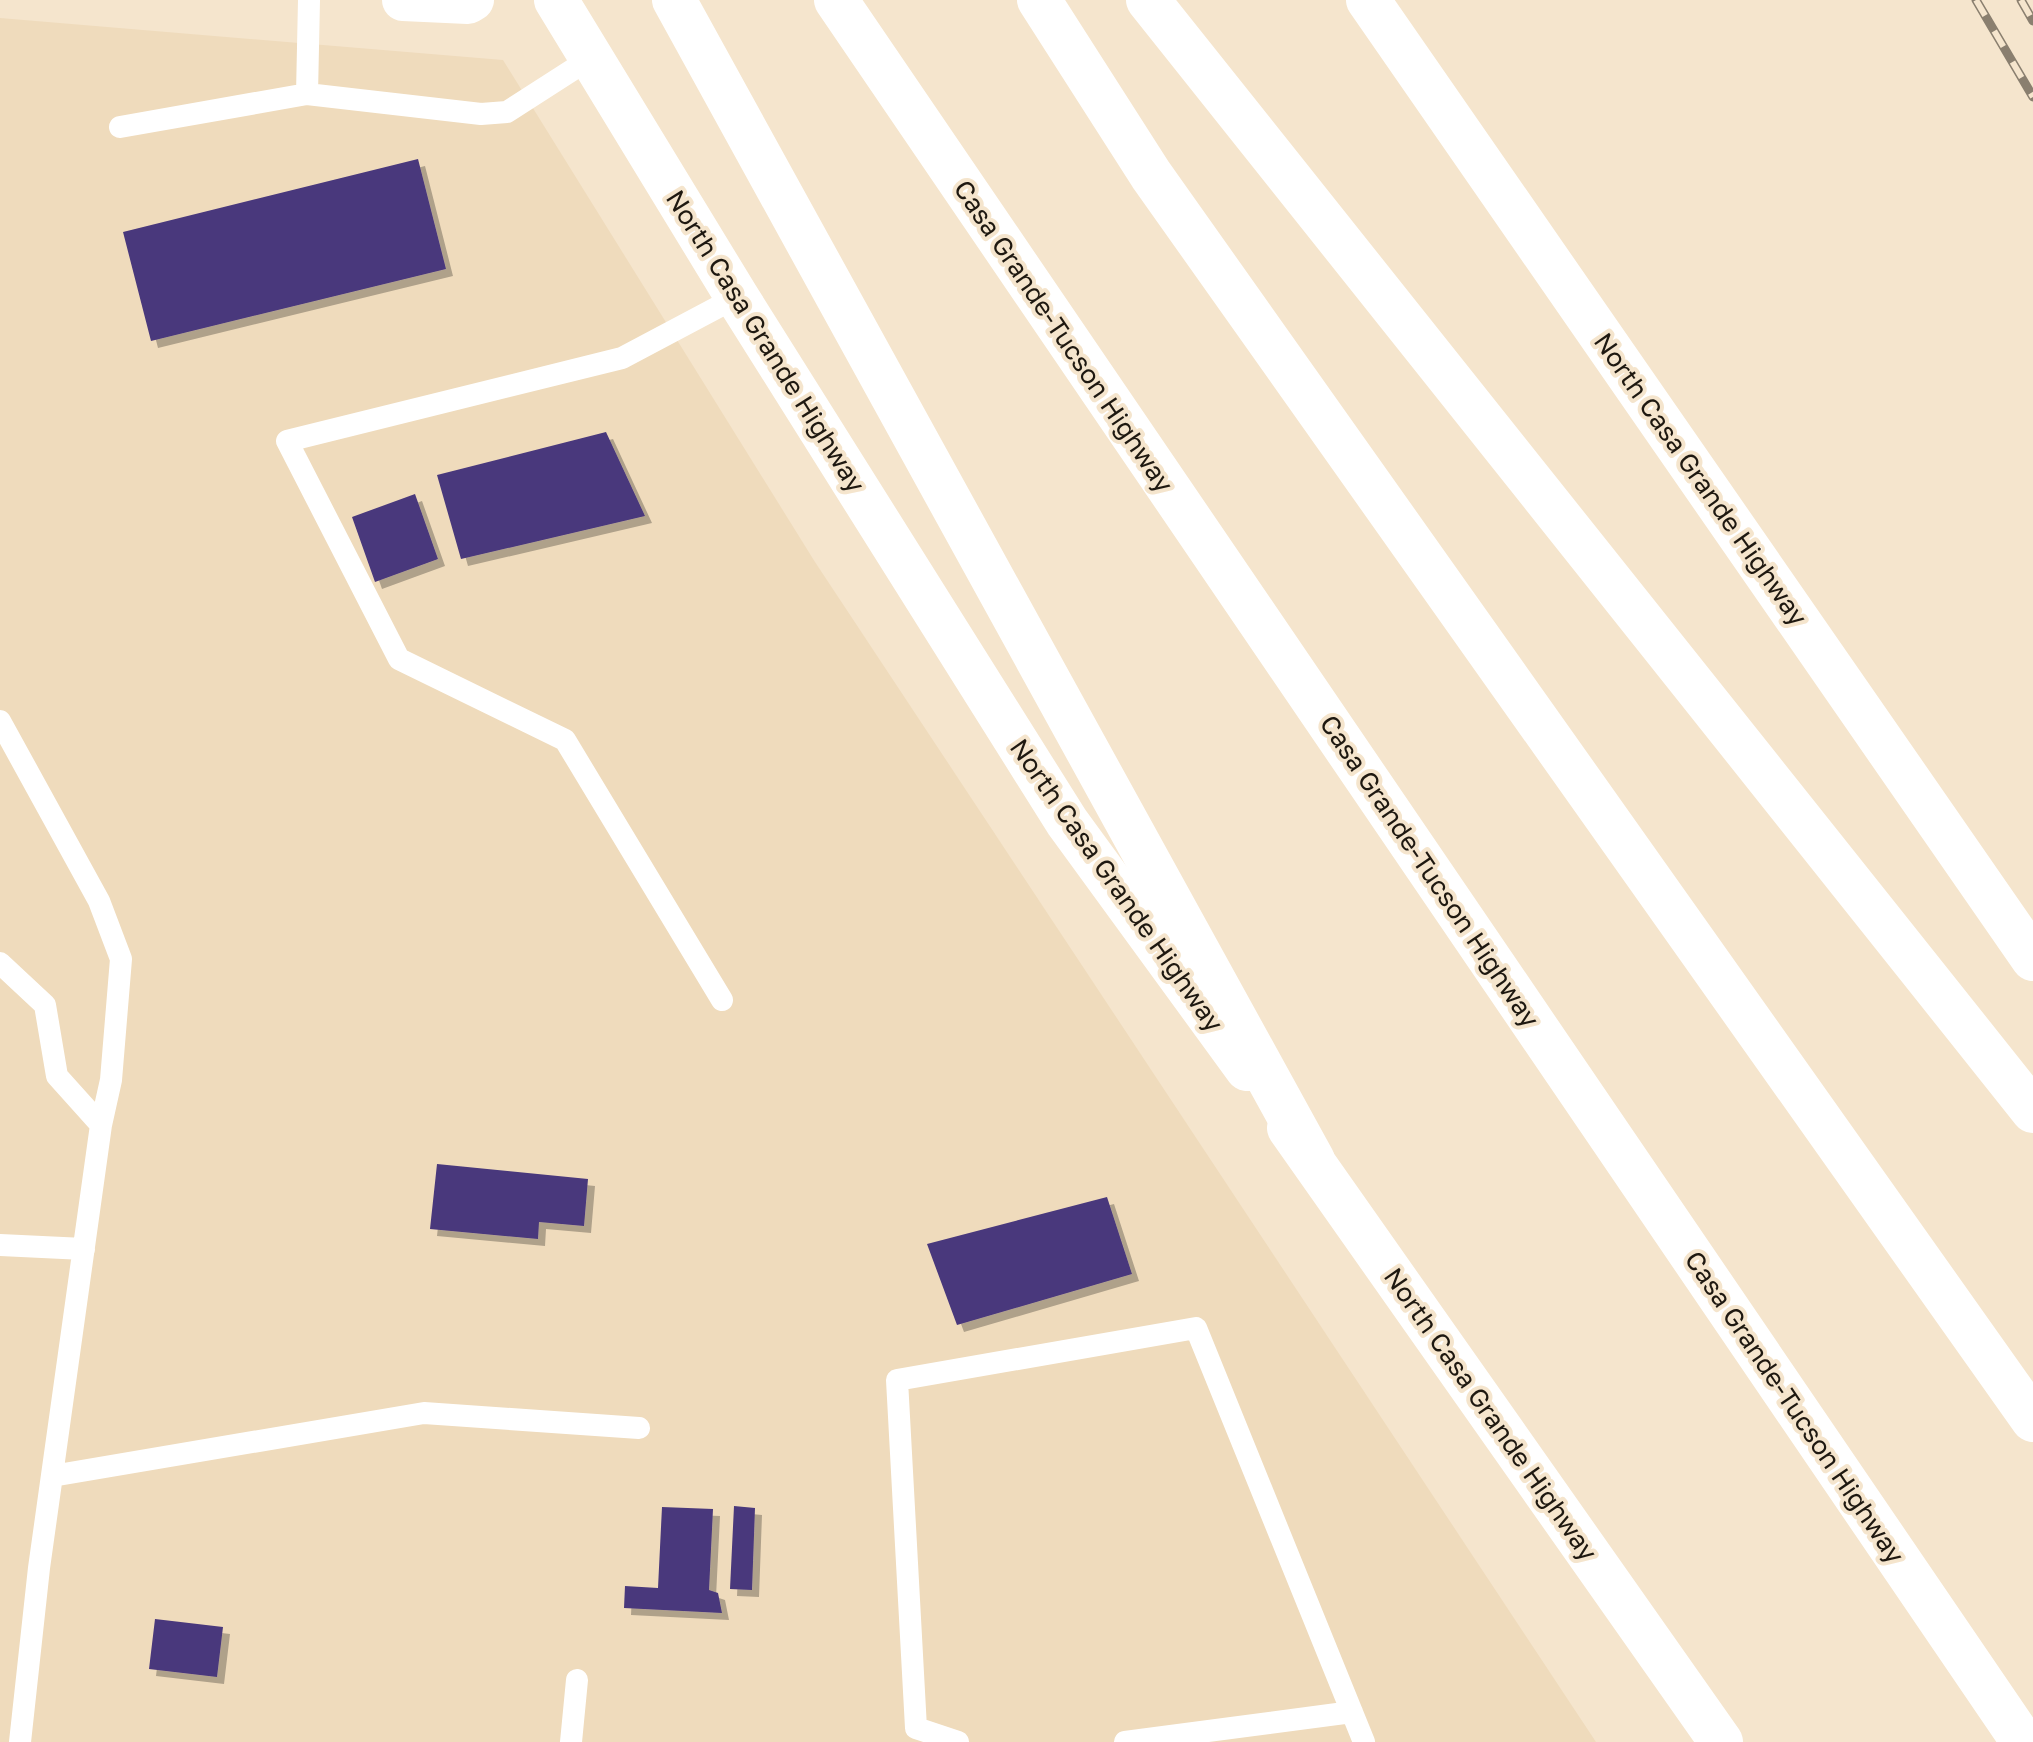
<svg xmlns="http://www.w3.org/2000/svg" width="2033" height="1742" viewBox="0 0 2033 1742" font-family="'Golos Text',sans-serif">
	<defs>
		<filter id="shadow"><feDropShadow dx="7" dy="7" stdDeviation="0" flood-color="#0004"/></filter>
	</defs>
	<rect width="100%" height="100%" fill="#f5e5cd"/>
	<path fill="#efdbbc" d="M0 18 503 60 815 562 1596 1742H0Z"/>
	<path fill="#49387b" filter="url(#shadow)" d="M418 159 446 269 151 341 123 232Z
		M606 432 645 516 461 559 437 475Z
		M415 494 438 559 375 582 352 517Z
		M437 1164 588 1179 584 1226 539 1222 538 1239 430 1229Z
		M1107 1197 1132 1274 957 1325 927 1244Z
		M734 1506 755 1508 752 1590 730 1589Z
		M662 1507 713 1509 709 1590 718 1593 722 1613 624 1608 625 1586 658 1588Z
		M155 1619 223 1627 217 1677 149 1669Z"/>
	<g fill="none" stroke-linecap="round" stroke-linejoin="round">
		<path stroke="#fff" stroke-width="22" d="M307 94 309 0
			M120 127 307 94 481 114 507 112 591 58
			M0 721 99 901 121 959 111 1080 101 1125 39 1568 20 1742
			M0 963 45 1005 57 1076 101 1125
			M722 1000 565 740 399 659 287 441 622 358 737 297
			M0 1245 84 1249
			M52 1476 424 1413 639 1428
			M571 1742 577 1680
			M958 1742 916 1728 897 1380 1196 1328 1364 1742
			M1125 1742 1352 1712"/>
		<path stroke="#fff" stroke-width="42" d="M403 0 468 3 473 0"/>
		<path stroke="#fff" stroke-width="44" d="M556 0 737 297 1067 822 1247 1069
			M1368 0 2033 959
			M1289 1128 1721 1742"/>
		<path stroke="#fff" stroke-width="44" d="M674 0 1313 1160
			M836 0 2023 1742
			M1039 0 1151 175 2033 1420
			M1148 0 2033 1111"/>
		<defs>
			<path id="rail" d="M1976 0 2033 97
				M2021 0 2033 21"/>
		</defs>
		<use href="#rail" stroke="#8a7f6f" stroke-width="9"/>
		<use href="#rail" stroke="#f5e5cd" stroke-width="6" stroke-dasharray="18" stroke-linecap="butt"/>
	</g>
	<g text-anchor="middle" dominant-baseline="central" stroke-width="8" stroke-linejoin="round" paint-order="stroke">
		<g font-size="26" fill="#1e1810" stroke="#f5e5cd">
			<text transform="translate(1064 336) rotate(56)">Casa Grande-Tucson Highway</text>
			<text transform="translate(766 341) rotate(58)">North Casa Grande Highway</text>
			<text transform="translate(1701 479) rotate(55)">North Casa Grande Highway</text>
			<text transform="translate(1430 871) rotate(56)">Casa Grande-Tucson Highway</text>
			<text transform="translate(1117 885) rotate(55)">North Casa Grande Highway</text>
			<text transform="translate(1795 1407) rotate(56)">Casa Grande-Tucson Highway</text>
			<text transform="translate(1491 1414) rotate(55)">North Casa Grande Highway</text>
		</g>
	</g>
</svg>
